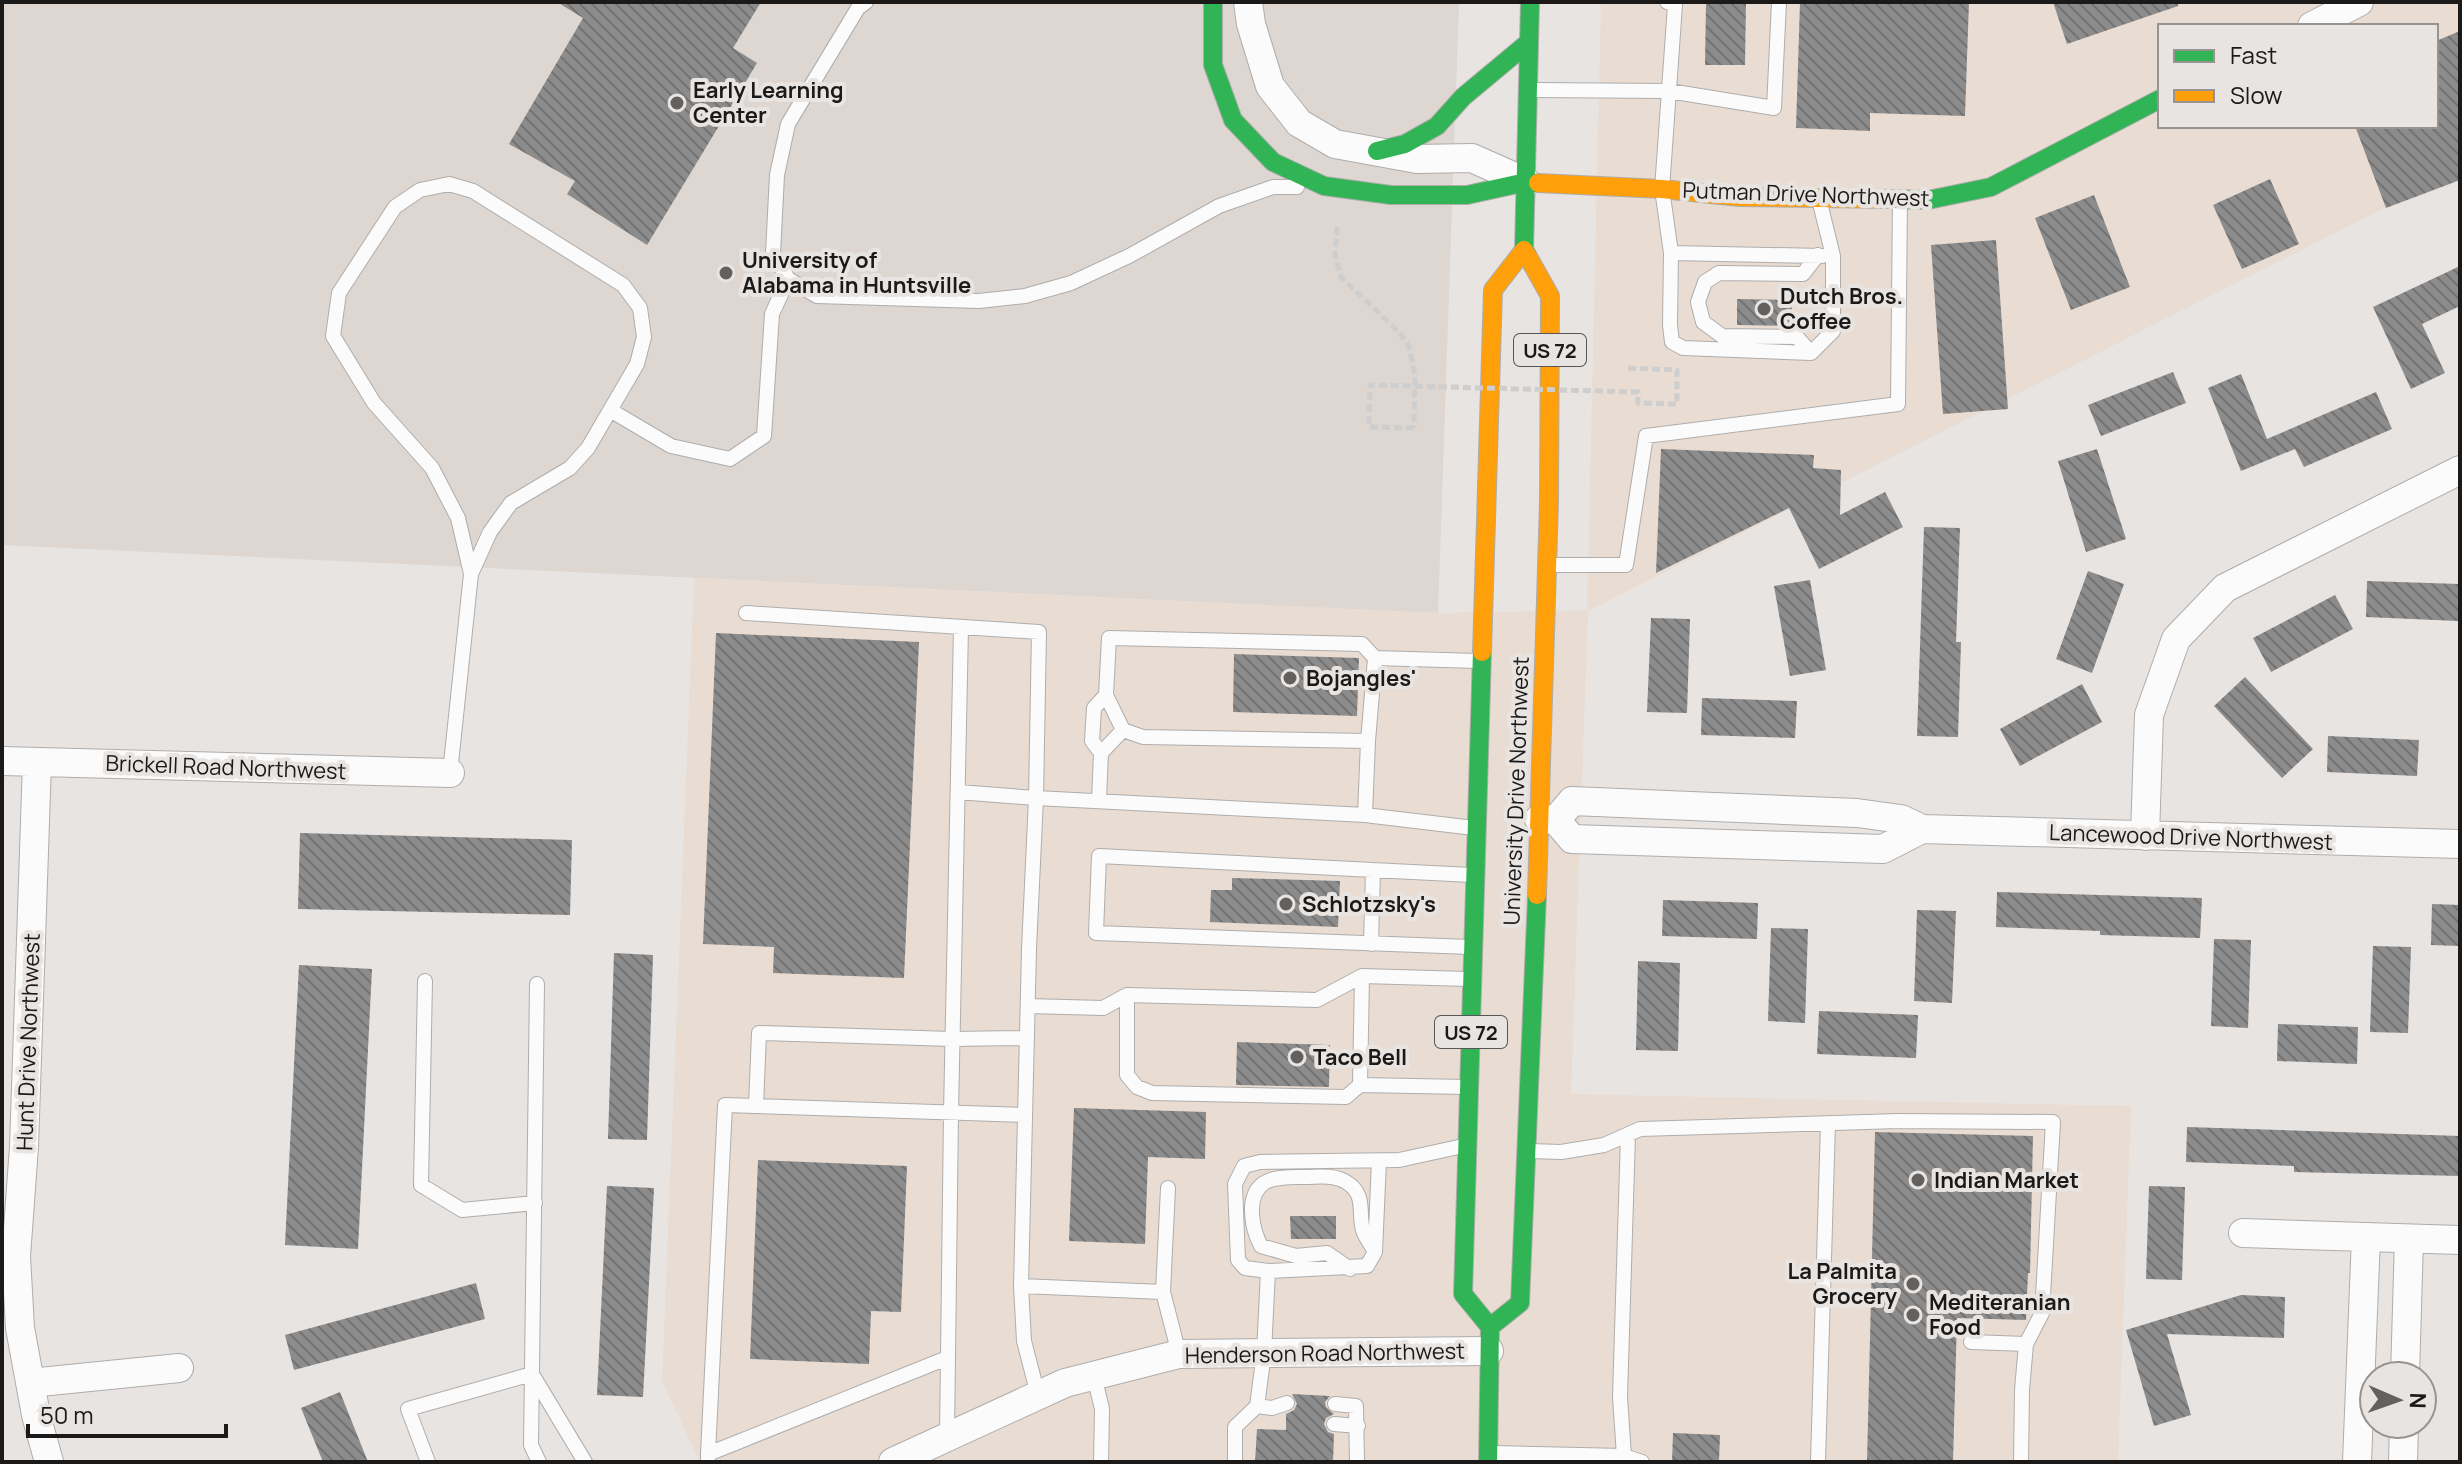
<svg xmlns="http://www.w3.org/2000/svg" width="2462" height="1464" viewBox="0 0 2462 1464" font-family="Manrope,sans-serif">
	<defs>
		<pattern id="building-back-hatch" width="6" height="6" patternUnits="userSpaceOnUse" patternTransform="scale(2)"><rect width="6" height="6" fill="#8d8c8c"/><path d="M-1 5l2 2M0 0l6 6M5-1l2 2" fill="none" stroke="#727272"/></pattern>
	</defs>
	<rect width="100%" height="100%" fill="#e7e4e2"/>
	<path fill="#e9ddd3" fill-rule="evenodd" d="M1601 2H2460V170L1588 611 1571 1094 2131 1106 2118 1462H700L662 1381 694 578 1438 613 1587 610ZM2160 26H2436V126H2160Z"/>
	<path fill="#ddd6d1" d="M2 2H1459L1438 613 2 545Z"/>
	<path fill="url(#building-back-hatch)" d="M557 2H761L733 48 757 63 647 245 567 194 575 181 509 144 583 18Z
		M1706 2H1746L1745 65H1705Z
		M1800 2H1969L1965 116 1870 113V131L1796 128Z
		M2053 2H2178V6L2067 44Z
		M2460 31V180L2386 208 2355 126H2436V41Z
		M2270 179 2299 244 2242 269 2213 205Z
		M2094 195 2130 287 2071 310 2035 218Z
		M1996 240 2008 409 1943 414 1931 245Z
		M2460 266V306L2422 324 2445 373 2411 389 2373 307Z
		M1737 299 1792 300 1791 326 1737 325Z
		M2173 372 2186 403 2101 436 2088 405Z
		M2241 374 2267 439 2376 392 2392 429 2304 467 2295 449 2241 471 2208 388Z
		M1661 449 1814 455 1813 468 1841 470 1840 515 1885 492 1903 527 1819 569 1789 508 1656 573Z
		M2097 449 2126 539 2086 552 2058 461Z
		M1924 527 1960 528 1956 642H1961L1958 737 1917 736Z
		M2088 571 2124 584 2092 673 2056 659Z
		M1810 580 1826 670 1790 676 1774 586Z
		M2367 581 2459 584 2458 621 2366 617Z
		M2335 595 2353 629 2271 672 2253 638Z
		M1651 618 1690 619 1687 713 1647 712Z
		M716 633 919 642 904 978 773 973 774 947 703 944Z
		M1234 654 1359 658 1357 716 1233 712Z
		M2245 677 2313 749 2282 778 2214 706Z
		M2082 684 2102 722 2020 766 2000 729Z
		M1702 698 1797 701 1795 738 1701 735Z
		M2328 736 2419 740 2417 776 2327 772Z
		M300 833 572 840 570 915 298 909Z
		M1232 878 1340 881 1338 927 1210 922 1211 890H1232Z
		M1997 892 2202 898 2200 938 2100 935V931L1996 927Z
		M1663 900 1758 903 1757 939 1662 936Z
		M2432 904 2460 905V946L2431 945Z
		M1917 910 1956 911 1952 1003 1914 1001Z
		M1771 928 1808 929 1805 1023 1768 1021Z
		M2214 939 2251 940 2248 1028 2211 1026Z
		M2373 946 2411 947 2408 1033 2370 1032Z
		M614 953 653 955 647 1140 608 1139Z
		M1638 961 1680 963 1678 1051 1636 1050Z
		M299 965 372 969 358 1249 285 1245Z
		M1819 1011 1918 1015 1916 1058 1817 1054Z
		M2278 1024 2358 1027 2357 1064 2277 1061Z
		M1237 1042 1330 1045 1329 1087 1236 1085Z
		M1074 1108 1206 1112 1205 1159 1148 1157 1145 1244 1069 1241Z
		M2187 1127 2460 1136V1176L2294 1172V1166L2186 1162Z
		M1875 1132 2033 1136 2030 1273H2028L2026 1320 1957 1318 1953 1462H1867Z
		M758 1160 907 1166 901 1312 871 1311 869 1364 750 1359Z
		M607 1186 654 1188 643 1397 597 1395Z
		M2149 1186 2185 1187 2182 1280 2146 1279Z
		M1290 1216H1336V1239H1291Z
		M476 1283 485 1319 294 1370 285 1335Z
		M2241 1295 2285 1297 2284 1338 2167 1334 2191 1415 2154 1426 2126 1330Z
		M340 1392 368 1462H323L301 1408Z
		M1292 1394 1330 1396 1325 1402 1326 1407 1334 1414 1326 1418 1324 1424 1328 1432 1334 1434 1333 1462H1255L1257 1429 1286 1430V1414L1294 1410 1297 1404Z
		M1673 1433 1720 1435 1719 1462H1672Z"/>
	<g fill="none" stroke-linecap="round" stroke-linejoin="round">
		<defs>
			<path id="lane" d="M866 2 858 8 788 124 777 175 773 253 788 279 817 296 979 301 1025 296 1071 283 1129 256 1219 206 1273 187H1297
				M1667 2 1675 5 1662 189 1671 253 1670 325 1672 342 1683 348 1811 353 1833 331V256L1819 199
				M1533 90 1669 91 1774 108 1779 2
				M1671 253 1822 256
				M1811 353 1797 337 1722 336 1703 322 1698 302 1705 282 1719 273 1803 274 1818 255
				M610 410 671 446 730 459 764 436 772 314 788 279
				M1552 565H1626L1646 436 1898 404 1900 200
				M746 613 1039 632 1036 798 958 792
				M1375 658 1368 741 1143 737 1123 730 1106 695 1109 638 1362 644 1375 658 1478 661
				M1101 753 1123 730
				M450 773 471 574 490 532 511 503 570 468 588 448 637 364 644 337 640 308 623 285 473 191 449 184 420 190 395 207 339 293 333 336 374 403 432 468 458 518 471 574
				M1099 800 1101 753 1092 741 1094 708 1106 695
				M1365 815 1368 741
				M1371 944 1373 870
				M1470 947 1096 933 1099 856 1471 875
				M425 981 421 1185 462 1210 535 1203
				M537 984 531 1445 539 1462
				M1127 995V1075L1137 1087 1152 1093 1346 1097 1360 1085 1467 1087
				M1028 1006 1103 1008 1127 995 1317 1000 1362 976 1468 979
				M1360 1085 1362 976
				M1025 1115 756 1106 759 1033 952 1039 1027 1038
				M1531 1151 1561 1152 1604 1145 1640 1129 1898 1121 2053 1122 2042 1313 2026 1344 2022 1390 2021 1462
				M1379 1161 1375 1252 1367 1266 1268 1271 1245 1268 1238 1260 1235 1184 1244 1166 1260 1162 1399 1160 1463 1146
				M1350 1269 1327 1253 1296 1256 1261 1246C1252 1229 1245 1196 1264 1183 1274 1176 1295 1177 1307 1177 1320 1176 1338 1175 1349 1184 1366 1196 1358 1214 1363 1230 1365 1237 1371 1245 1375 1251
				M1021 1286 1163 1292 1179 1354
				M1163 1292 1168 1188
				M1971 1342 2026 1344
				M1094 1376 1102 1409 1101 1462
				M1038 1395 1024 1341 1021 1286 1029 949 1036 798 1365 815 1474 828
				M1335 1404 1356 1406 1357 1462
				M1257 1406 1272 1408 1287 1403
				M1334 1424 1358 1426
				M947 1437 951 1113 961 628
				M1493 1453 1624 1456
				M708 1454 725 1105 756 1106
				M1624 1456 1620 1397 1628 1135
				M708 1459V1454L947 1358
				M428 1462 408 1409 532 1374 585 1462
				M1235 1462V1427L1257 1406 1264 1353 1268 1271
				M1626 1462 1624 1456 1642 1462
				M1818 1462 1828 1123"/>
			<path id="street" d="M1248 2 1251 24 1270 86 1299 123 1335 144 1417 159 1472 158 1526 182
				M2312 26 2359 2
				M2 761 450 773
				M37 762 24 1147 16 1256 20 1328 36 1415 49 1462
				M1539 819 1556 820 1572 839 1883 849 1922 829
				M1556 820 1572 801 1857 813 1901 819 1922 829 2460 844
				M2145 836 2149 715 2176 639 2225 588 2460 470
				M2243 1233 2460 1240
				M2405 1376 2409 1239
				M30 1383 179 1368
				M893 1462 1065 1383 1179 1354 1489 1351
				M2357 1462 2366 1237
				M2403 1462 2404 1424"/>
			<path id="fast" d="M1213 2V65L1233 120 1273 162 1324 186 1391 195H1467L1526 182 1538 183
				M1377 151 1405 144 1437 126 1463 97 1529 42
				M1893 199 1928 200 1991 187 2160 99
				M1527 255 1524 250 1530 2
				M1482 652 1463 1294 1490 1327 1488 1462
				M1490 1327 1520 1303 1537 895"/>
			<path id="slow" d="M1538 183 1662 189 1740 197 1893 199
				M1527 255 1550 296 1549 502 1537 895
				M1482 652 1493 290 1524 250"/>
		</defs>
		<use href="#lane" stroke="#afadac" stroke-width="16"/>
		<use href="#street" stroke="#afadac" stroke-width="30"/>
		<use href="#fast" stroke="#afadac" stroke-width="20"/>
		<use href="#slow" stroke="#afadac" stroke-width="20"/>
		<path stroke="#cecece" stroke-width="5" stroke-dasharray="8 4" stroke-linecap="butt" d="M1337 227 1335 255 1341 277 1399 332 1409 347 1415 375 1414 428"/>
		<use href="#lane" stroke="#fbfbfb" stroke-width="14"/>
		<use href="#street" stroke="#fbfbfb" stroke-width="28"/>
		<use href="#fast" stroke="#30b455" stroke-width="18"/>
		<use href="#slow" stroke="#ff9f0a" stroke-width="18"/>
		<path stroke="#cecece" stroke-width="5" stroke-dasharray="8 4" stroke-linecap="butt" d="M1414 428 1369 427 1370 385 1638 392V403L1677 404V370L1625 368"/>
	</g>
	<g fill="#62615f" stroke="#e8e4e1" stroke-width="3">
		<circle cx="677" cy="103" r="8"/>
		<circle cx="726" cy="273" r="8"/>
		<circle cx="1764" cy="309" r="8"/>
		<circle cx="1290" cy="678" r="8"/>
		<circle cx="1286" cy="904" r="8"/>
		<circle cx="1297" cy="1057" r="8"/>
		<circle cx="1918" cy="1180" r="8"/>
		<circle cx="1913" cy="1284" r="8"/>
		<circle cx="1913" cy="1315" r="8"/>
	</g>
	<g text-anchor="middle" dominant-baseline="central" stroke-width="8" stroke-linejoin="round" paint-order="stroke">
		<g fill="#e8e4e1" stroke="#585755" stroke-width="2">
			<rect x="1514" y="334" width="72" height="32" rx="6"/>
			<rect x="1435" y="1016" width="72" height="32" rx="6"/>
		</g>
		<g font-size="20" font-weight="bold" fill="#1b1a19">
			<text x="1550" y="350">US 72</text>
			<text x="1471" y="1032">US 72</text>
		</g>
		<g font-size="22" font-weight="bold" fill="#1b1a19" stroke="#e8e4e1" text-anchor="start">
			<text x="693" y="90">Early Learning<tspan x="693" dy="25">Center</tspan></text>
			<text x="742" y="260">University of<tspan x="742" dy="25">Alabama in Huntsville</tspan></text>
			<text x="1780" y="296">Dutch Bros.<tspan x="1780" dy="25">Coffee</tspan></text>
			<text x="1306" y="678">Bojangles'</text>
			<text x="1302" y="904">Schlotzsky's</text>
			<text x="1313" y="1057">Taco Bell</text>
			<text x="1934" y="1180">Indian Market</text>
			<text x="1897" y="1271" text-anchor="end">La Palmita<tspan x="1897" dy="25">Grocery</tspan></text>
			<text x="1929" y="1302">Mediteranian<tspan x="1929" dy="25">Food</tspan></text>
		</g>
		<g font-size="22" fill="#1b1a19" stroke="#e8e4e1">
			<text transform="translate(1806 194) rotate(2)">Putman Drive Northwest</text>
			<text transform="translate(226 767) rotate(2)">Brickell Road Northwest</text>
			<text transform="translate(1516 791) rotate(-88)">University Drive Northwest</text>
			<text transform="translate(2191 837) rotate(2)">Lancewood Drive Northwest</text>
			<text transform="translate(28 1042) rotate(-88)">Hunt Drive Northwest</text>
			<text transform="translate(1325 1353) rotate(-1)">Henderson Road Northwest</text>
		</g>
	</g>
	<rect width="2462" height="1464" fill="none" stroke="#1b1a19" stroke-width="8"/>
	<rect x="2158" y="24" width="280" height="104" fill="#e8e4e1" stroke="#969391" stroke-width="2"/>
	<rect x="2174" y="50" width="40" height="12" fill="#30b455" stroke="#969391" stroke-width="2"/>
	<text x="2230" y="64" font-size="24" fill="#1b1a19">Fast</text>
	<rect x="2174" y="90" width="40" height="12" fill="#ff9f0a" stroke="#969391" stroke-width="2"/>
	<text x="2230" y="104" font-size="24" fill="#1b1a19">Slow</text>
	<g transform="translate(2398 1400) rotate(92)"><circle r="38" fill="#e8e4e1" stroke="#969391" stroke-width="2"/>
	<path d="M0-6L14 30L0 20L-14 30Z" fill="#62615f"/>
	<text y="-12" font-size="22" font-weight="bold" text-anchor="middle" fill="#1b1a19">N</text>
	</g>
	<path d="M28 1424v12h198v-12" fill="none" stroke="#1b1a19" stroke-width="4"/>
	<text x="40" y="1424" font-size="24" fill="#1b1a19" stroke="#e8e4e1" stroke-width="6" paint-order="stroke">50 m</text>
</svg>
